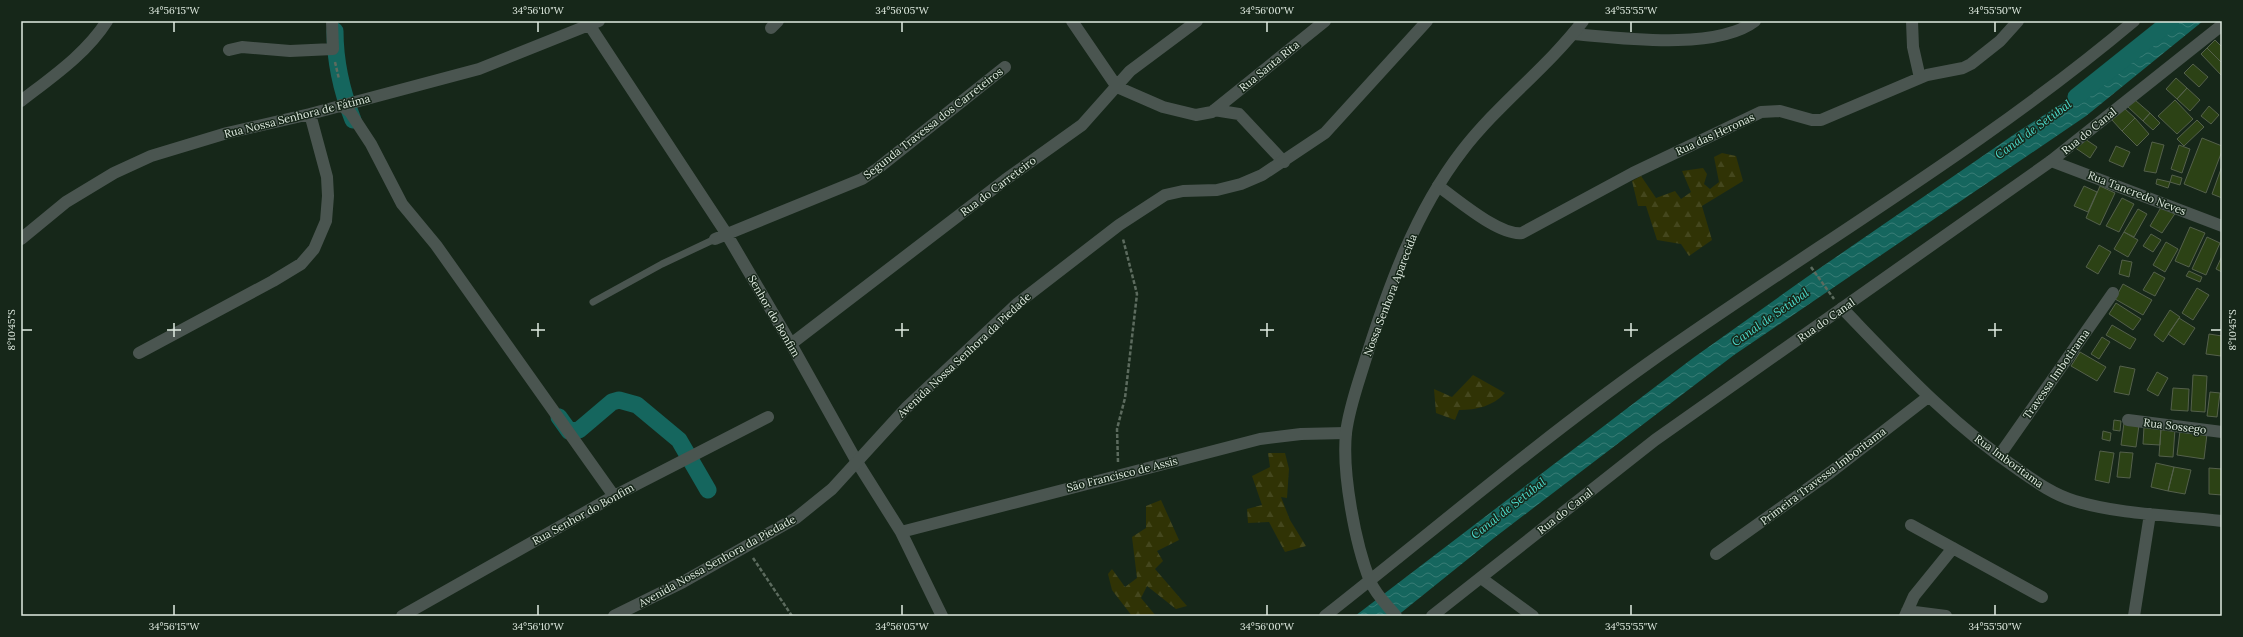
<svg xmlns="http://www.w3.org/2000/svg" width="2243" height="637" viewBox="0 0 2243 637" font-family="Lora,serif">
	<defs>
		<pattern id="forest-firs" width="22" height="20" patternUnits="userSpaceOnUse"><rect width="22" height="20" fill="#303305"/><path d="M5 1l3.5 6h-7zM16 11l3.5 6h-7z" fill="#44471d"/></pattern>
		<pattern id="water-waves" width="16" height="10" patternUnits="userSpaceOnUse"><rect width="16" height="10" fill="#15665e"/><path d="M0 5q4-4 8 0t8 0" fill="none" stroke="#377c75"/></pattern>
	</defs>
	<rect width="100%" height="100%" fill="#162719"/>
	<path fill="url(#forest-firs)" d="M1722 153 1736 156 1743 181 1702 206 1712 240 1689 256 1681 244 1657 240 1646 206H1638L1632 181 1641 176 1656 198 1675 191 1681 199 1691 192 1682 171 1703 168 1707 174 1704 184 1710 189 1719 182 1714 157Z
		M1473 375 1505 393C1493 406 1477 410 1459 410L1455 420 1436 413 1434 389 1452 397Z
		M1268 453H1285L1289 469 1287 498 1281 497 1290 520 1306 546 1285 552 1269 522 1248 523 1247 509 1262 505 1252 476 1270 467Z
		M1161 500 1179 540 1157 551 1163 561 1155 569 1187 606 1176 609 1147 586 1141 598 1156 616H1132L1112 590 1108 574 1112 569 1125 587 1137 578 1132 537 1146 528V506Z"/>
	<path fill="url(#water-waves)" d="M2171 21H2203L2086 116 1734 355 1494 538 1397 616H1355L1693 358 1807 277 2022 129 2093 84Z"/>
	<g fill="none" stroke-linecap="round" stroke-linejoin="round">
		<path stroke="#15665e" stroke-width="17" d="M335 31C335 62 342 92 353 120
			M2076 97 2171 21
			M559 417 569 431 579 430 612 402 619 400 637 405 679 440 708 490"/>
	</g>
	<path fill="#2c4215" stroke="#54604b" d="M2215 40 2222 47V63L2207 48Z
		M2207 48 2222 63V76L2201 54Z
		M2193 64 2208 77 2199 87 2184 73Z
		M2176 78 2187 88 2177 99 2166 89Z
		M2187 88 2200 100 2190 111 2177 99Z
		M2135 100 2150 113 2143 121 2128 107Z
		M2175 100 2193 119 2177 134 2158 116Z
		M2209 106 2219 115 2211 124 2201 116Z
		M2124 108 2135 118 2122 131 2112 120Z
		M2150 113 2160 123 2153 130 2143 121Z
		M2135 118 2149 134 2137 146 2122 131Z
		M2197 120 2204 127 2184 146 2177 139Z
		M2202 138 2222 146V151L2206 193 2184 184Z
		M2085 139 2097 147 2090 158 2074 147Z
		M2152 142 2164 145 2156 173 2144 171Z
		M2179 145 2190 149 2182 173 2171 169Z
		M2116 146 2130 152 2123 167 2109 161Z
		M2222 166V198L2212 194Z
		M2172 175 2182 178 2180 185 2170 182Z
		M2157 179 2170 182 2168 188 2156 184Z
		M2084 186 2097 192 2088 212 2074 206Z
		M2100 186 2115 193 2100 225 2086 218Z
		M2122 198 2134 204 2119 232 2106 226Z
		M2163 204 2176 212 2162 233 2150 226Z
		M2138 209 2147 214 2134 237 2124 232Z
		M2190 227 2205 233 2189 267 2175 261Z
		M2124 232 2138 240 2128 257 2114 249Z
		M2151 234 2161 240 2153 252 2143 246Z
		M2207 237 2220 243 2206 275 2192 269Z
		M2166 242 2178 249 2165 272 2153 265Z
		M2099 245 2111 252 2098 274 2086 267Z
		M2222 256V272L2216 269Z
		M2122 260 2132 262 2129 277 2119 274Z
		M2189 271 2202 277 2200 282 2186 276Z
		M2154 272 2165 278 2155 296 2143 290Z
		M2123 284 2152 300 2143 315 2115 299Z
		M2197 288 2209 295 2193 320 2182 313Z
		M2116 303 2141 319 2133 330 2109 314Z
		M2170 310 2180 317 2163 342 2154 335Z
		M2179 318 2195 328 2184 345 2168 334Z
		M2112 325 2136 339 2130 349 2106 335Z
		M2209 334 2222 336 2221 356 2206 354Z
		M2102 337 2110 342 2099 359 2091 354Z
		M2080 352 2106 367 2097 381 2071 366Z
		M2120 366 2135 369 2129 395 2114 392Z
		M2157 372 2168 378 2158 396 2147 390Z
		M2193 375 2207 376 2205 412 2191 411Z
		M2173 388 2189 389 2188 411 2171 410Z
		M2210 392 2220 393 2217 417 2207 416Z
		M2114 420 2121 421 2120 431 2113 430Z
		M2124 423 2139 425 2136 447 2121 445Z
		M2144 427 2161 428 2160 445 2143 444Z
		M2161 428 2175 429 2173 457 2159 456Z
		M2103 431 2111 433 2110 441 2102 439Z
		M2180 431 2207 434 2204 459 2177 455Z
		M2100 451 2114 453 2109 483 2095 480Z
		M2120 452 2133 453 2130 478 2117 477Z
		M2156 463 2174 467 2168 491 2151 487Z
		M2174 467 2191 470 2185 494 2168 491Z
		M2209 468 2222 469V495L2209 494Z"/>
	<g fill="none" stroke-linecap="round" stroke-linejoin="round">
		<path stroke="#5c6b5e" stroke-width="2.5" stroke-dasharray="4 2" stroke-linecap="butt" d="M335 62 339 79
			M1811 267 1834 299
			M1118 462 1117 429 1125 398 1137 294 1123 239
			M753 558 792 616"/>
		<path stroke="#4a5550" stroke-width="7" d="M593 302 662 264 715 239"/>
		<path stroke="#4a5550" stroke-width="12" d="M1072 21 1117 87 1163 107 1196 115 1212 112 1325 21
			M1912 21 1913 47 1920 78
			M590 26 726 233 791 344 857 462 901 532 942 616
			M771 28 778 21
			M1573 34C1620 38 1716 51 1755 21
			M229 50 242 47 290 51 333 49 332 21
			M21 101C52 77 86 54 107 21
			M341 105 350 112 371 144 402 204 436 245 614 496
			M1214 110 1239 114 1284 162
			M2051 161 2222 226
			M1438 186C1457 199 1499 236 1522 233L1633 173 1761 112 1780 111 1812 120H1821L1927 75 1963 68 1971 64 2000 41 2018 21
			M21 239 66 202 114 173 151 156 227 133 310 114 479 69 599 21
			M715 239 862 179 877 169 1005 67
			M1842 308C1898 366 1952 425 2019 470 2036 482 2054 495 2075 501 2122 515 2173 515 2222 521
			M791 344 1005 180 1082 125 1130 71 1197 21
			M139 353 273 281 301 264 314 249 326 221 328 196 327 177 310 114
			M2128 420 2222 432
			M1999 456 2113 293
			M1911 525 2042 597
			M901 532 1260 439 1301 434 1346 433
			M1716 554 1831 472 1928 397
			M1481 578 1533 616
			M1907 611 1946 616
			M402 616 614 496 768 417
			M1905 616 1914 596 1953 548
			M2134 616 2150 514"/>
		<path stroke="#4a5550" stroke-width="12" d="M614 616 683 582 796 518 832 489 906 408 1018 303 1119 225 1165 195 1183 191 1217 190 1241 184 1262 175 1325 133 1427 21
			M1325 616C1432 532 1536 443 1647 364 1809 249 1982 149 2134 21
			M1396 616C1387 605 1376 595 1370 581 1355 543 1342 473 1346 433 1349 408 1358 384 1365 361 1388 288 1415 212 1462 151 1498 104 1547 68 1583 21
			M1432 616 1655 440 2051 161 2222 25"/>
	</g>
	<path fill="none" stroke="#e0ebe1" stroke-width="1.5" d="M174 22V32M538 22V32M902 22V32M1267 22V32M1631 22V32M1995 22V32M174 323V337M538 323V337M902 323V337M1267 323V337M1631 323V337M1995 323V337M22 330H32M167 330H181M531 330H545M895 330H909M1260 330H1274M1624 330H1638M1988 330H2002M2211 330H2221M174 605V615M538 605V615M902 605V615M1267 605V615M1631 605V615M1995 605V615"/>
	<g text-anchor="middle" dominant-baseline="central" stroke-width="3" stroke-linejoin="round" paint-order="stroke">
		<g font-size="11" fill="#e0ebe1" stroke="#162719">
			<text transform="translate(1269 66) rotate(-39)">Rua Santa Rita</text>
			<text transform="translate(297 116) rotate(-14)">Rua Nossa Senhora de Fátima</text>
			<text transform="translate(933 123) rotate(-38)">Segunda Travessa dos Carreteiros</text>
			<text transform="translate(2089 131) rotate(-39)">Rua do Canal</text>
			<text transform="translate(1715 134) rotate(-25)">Rua das Heronas</text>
			<text transform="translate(998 186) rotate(-37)">Rua do Carreteiro</text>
			<text transform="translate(2137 193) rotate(21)">Rua Tancredo Neves</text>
			<text transform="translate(1390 295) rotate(-69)">Nossa Senhora Aparecida</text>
			<text transform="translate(774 316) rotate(60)">Senhor do Bonfim</text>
			<text transform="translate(1826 320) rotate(-35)">Rua do Canal</text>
			<text transform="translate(964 355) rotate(-43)">Avenida Nossa Senhora da Piedade</text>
			<text transform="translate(2056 374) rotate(-55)">Travessa Imbotirama</text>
			<text transform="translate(2175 426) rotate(7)">Rua Sossego</text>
			<text transform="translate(2009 461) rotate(36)">Rua Imboritama</text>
			<text transform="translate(1122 474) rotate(-14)">São Francisco de Assis</text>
			<text transform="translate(1823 476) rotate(-37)">Primeira Travessa Imboritama</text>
			<text transform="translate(1565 511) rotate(-38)">Rua do Canal</text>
			<text transform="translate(583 514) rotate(-29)">Rua Senhor do Bonfim</text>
			<text transform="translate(717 561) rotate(-29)">Avenida Nossa Senhora da Piedade</text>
		</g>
		<g font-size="12" font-style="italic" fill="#4cdcce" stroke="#162719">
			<text transform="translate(2033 129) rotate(-36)">Canal de Setúbal</text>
			<text transform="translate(1770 317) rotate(-35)">Canal de Setúbal</text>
			<text transform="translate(1508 508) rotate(-38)">Canal de Setúbal</text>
		</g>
	</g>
	<rect width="2243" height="637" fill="none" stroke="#162719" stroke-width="44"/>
	<rect x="22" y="22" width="2199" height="593" fill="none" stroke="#e0ebe1" stroke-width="1.5"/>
	<g font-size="10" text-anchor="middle" fill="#e0ebe1">
		<text x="174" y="14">34°56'15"W</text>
		<text x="538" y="14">34°56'10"W</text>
		<text x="902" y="14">34°56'05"W</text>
		<text x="1267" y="14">34°56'00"W</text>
		<text x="1631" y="14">34°55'55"W</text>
		<text x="1995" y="14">34°55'50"W</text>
		<text transform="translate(11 330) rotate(-90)" y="4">8°10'45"S</text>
		<text transform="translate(2232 330) rotate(-90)" y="4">8°10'45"S</text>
		<text x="174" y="630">34°56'15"W</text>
		<text x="538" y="630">34°56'10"W</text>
		<text x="902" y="630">34°56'05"W</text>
		<text x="1267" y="630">34°56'00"W</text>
		<text x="1631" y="630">34°55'55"W</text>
		<text x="1995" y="630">34°55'50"W</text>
	</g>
</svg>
